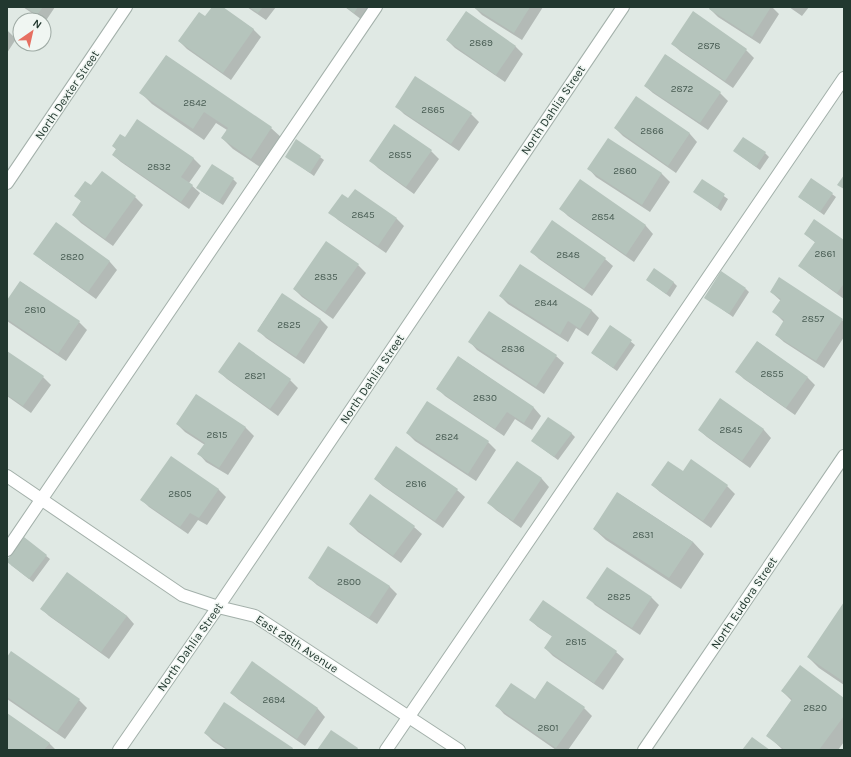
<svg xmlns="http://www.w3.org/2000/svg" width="851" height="757" viewBox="0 0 851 757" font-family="Karla,sans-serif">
	<rect width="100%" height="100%" fill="#e0e9e4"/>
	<path fill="#0003" d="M23 7H55L45 22Z
		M213 7H221L253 29 261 37 231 80 187 49 179 41 205 18Z
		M247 7H276L266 20Z
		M345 7H372L362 20Z
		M474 7H543L522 40 482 15Z
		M712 7H772L779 14 760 44 718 17 710 9Z
		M789 7H809L802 16Z
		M466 13 516 47 523 54 505 82 455 48 447 40Z
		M7 30 16 39 7 53Z
		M672 43 746 50 754 58 733 88 680 51Z
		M666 55 720 93 728 101 708 130 653 93 645 86Z
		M166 56 271 128 283 139 263 169 233 149 222 138 227 130 216 123 204 140 152 104 141 93Z
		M637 98 690 134 697 142 676 173 623 136 615 128Z
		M396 106 471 114 479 122 459 151 404 114Z
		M125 138 193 158 201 166 189 183 200 193 189 209 121 162 113 155 117 150 113 146Z
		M608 139 662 174 670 182 650 212 596 177 589 169Z
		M431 151 439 159 414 194 378 168 370 160Z
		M765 153 769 157 760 170 738 154Z
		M286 156 320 157 324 160 314 176Z
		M233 179 237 183 223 205 201 191Z
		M580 181 646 226 653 234 634 262 568 216 561 209Z
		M702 181 728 199 721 211 695 192Z
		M92 186 135 197 143 205 113 246 81 223 73 215 82 202 75 195Z
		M832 194 836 197 824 215 799 197Z
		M349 200 397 219 404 226 386 253 338 220 330 212Z
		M56 223 110 262 117 270 96 299 43 261 35 253Z
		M805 234 844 241V299L808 273 800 265 816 243Z
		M531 251 605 259 613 266 592 296 539 259Z
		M358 265 366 273 333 319 302 297 294 289Z
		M520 265 592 311 599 318 588 336 576 328 568 342 508 304 500 296Z
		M647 280 673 282 677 286 670 297Z
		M21 282 79 322 87 330 66 361 7 321V302Z
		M746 289 749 292 733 317 705 297Z
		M771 292 844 321V337L824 368 784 342 776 335 784 322 774 312 781 301Z
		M282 294 321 320 328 327 304 364 266 338 258 330Z
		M611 326 635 345 617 371 592 353Z
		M470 342 556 356 564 363 544 394 477 350Z
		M758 342 808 378 815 385 795 415 744 379 737 372Z
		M239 344 290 380 298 388 278 416 227 379 220 372Z
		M7 352 43 377 51 385 31 413 7 396Z
		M459 357 534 408 541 416 532 430 515 419 504 436 445 396 437 388Z
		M196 395 246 428 254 436 228 475 206 462 199 454 205 445 185 432 177 424Z
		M720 400 764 430 771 438 750 468 707 437 699 430Z
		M427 402 488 442 496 450 476 481 415 441 407 433Z
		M571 433 575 437 558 460 532 441Z
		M517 462 542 479 549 487 521 528 496 510 489 503Z
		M683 473 727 486 735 494 711 528 660 492 652 485Z
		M375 479 457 490 465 497 443 528 383 486Z
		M218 489 226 497 207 525 198 520 188 534 149 507 142 500Z
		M618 493 693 542 704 554 681 589 606 540 594 529Z
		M350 524 414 527 422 534 401 563 358 532Z
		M24 538 50 559 33 582 11 565Z
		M67 573 127 616 134 624 109 659 49 616 42 609Z
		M309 578 389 586 397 594 377 624 317 585Z
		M588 597 652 598 659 605 640 635 595 605Z
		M844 604V685L819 668 808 657Z
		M530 620 616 652 624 659 603 690 553 656 545 648 553 637 538 627Z
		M7 659 79 700 87 708 65 739 7 699Z
		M252 663 318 709 325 717 305 746 239 700 231 693Z
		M782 691 844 699V742L838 750H783L767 735 792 701Z
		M535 701 584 708 592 716 568 750H556L504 714 497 706Z
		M7 714 49 743 56 750H7Z
		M205 733 292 748 294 750H227L213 741Z"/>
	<path fill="#b5c4bc" d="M25 7H43L37 15Z
		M212 7H223L254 29 223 73 178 41 199 12 205 16Z
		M249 7H263L258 13Z
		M346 7H358L354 13Z
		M473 7H530L514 33Z
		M710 7H771L752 37 709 9Z
		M466 11 516 46 496 75 446 40Z
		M693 11 747 49 725 81 671 44Z
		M665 54 721 92 700 123 644 86Z
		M166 55 272 127 251 159 221 138 228 128 204 112 193 129 139 93Z
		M415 76 472 113 451 144 395 107Z
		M636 96 690 133 668 166 614 128Z
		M137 119 194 158 181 177 193 185 181 202 112 155 116 149 112 146 120 134 125 137Z
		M394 124 432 150 406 187 369 161Z
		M743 137 766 152 756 167 733 151Z
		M608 138 662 173 642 205 587 169Z
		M296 139 321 156 310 173 285 157Z
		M212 164 234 178 219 202 196 188Z
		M102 171 136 196 105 239 72 215 81 201 74 196 85 181 91 185Z
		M844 175V189L837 185Z
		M811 178 833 193 820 212 798 197Z
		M580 179 646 225 626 255 559 209Z
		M702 179 725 194 717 208 693 192Z
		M355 189 397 218 378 246 328 213 342 194 348 198Z
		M814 219 844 240V286L843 285 837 293 798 266 815 242 804 234Z
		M552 220 606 258 584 289 530 252Z
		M56 222 110 261 88 292 33 254Z
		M326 241 359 264 325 312 293 289Z
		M520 264 592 310 580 329 568 321 560 335 499 296Z
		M654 268 674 282 666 294 646 280Z
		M721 271 746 288 729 314 704 298Z
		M779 277 843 319 816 361 775 335 784 320 772 312 781 299 770 292Z
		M20 281 80 321 58 354 7 319V300Z
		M282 293 321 319 296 357 257 331Z
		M489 311 557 355 536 387 468 342Z
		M610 325 632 340 613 368 591 353Z
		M757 341 808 377 786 408 735 372Z
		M239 342 291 379 270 409 218 372Z
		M7 351 44 376 23 406 7 395Z
		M458 356 534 407 524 423 507 412 495 429 436 389Z
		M196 394 246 427 219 468 197 454 205 443 176 424Z
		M720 398 764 429 742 461 698 430Z
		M427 401 489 441 468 474 406 433Z
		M548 417 572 433 554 457 531 441Z
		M396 446 458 489 435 521 374 479Z
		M171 456 219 489 199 518 190 513 180 527 140 500Z
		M691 459 728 485 703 521 651 485 668 461 683 471Z
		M517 461 542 478 513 521 487 503Z
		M617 492 693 542 669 578 593 529Z
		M370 494 415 526 393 556 349 524Z
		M24 537 47 555 29 579 7 562V560Z
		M328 546 390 586 369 618 308 578Z
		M607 567 652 597 632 628 586 598Z
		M67 572 127 616 101 652 40 609Z
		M543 600 617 651 594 683 544 648 552 636 529 620Z
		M844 602V682L807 657Z
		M11 651 80 699 57 732 7 697V657Z
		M252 661 318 708 297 739 230 693Z
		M800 665 844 698V716L819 750H785L766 736 792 699 781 691Z
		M547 681 585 707 556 748 495 706 511 683 535 699Z
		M224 702 293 748 291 750H229L204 733Z
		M7 713 50 743 44 750H7Z
		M331 730 358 748 357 750H317Z
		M752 737 770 750H742Z"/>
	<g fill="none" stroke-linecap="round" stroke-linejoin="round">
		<defs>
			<path id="service" d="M7 550 376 7
				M386 750 844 78"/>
			<path id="minor" d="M7 183 126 7
				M7 476 182 595 218 607 255 616 459 750
				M119 750 218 607 623 7
				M644 750 844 456"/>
		</defs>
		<use href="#service" stroke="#a3b0aa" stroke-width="14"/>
		<use href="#minor" stroke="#a3b0aa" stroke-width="14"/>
		<use href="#service" stroke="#fff" stroke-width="12"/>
		<use href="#minor" stroke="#fff" stroke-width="12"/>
	</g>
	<g text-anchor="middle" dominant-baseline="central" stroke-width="3" stroke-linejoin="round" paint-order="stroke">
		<g font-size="10" fill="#475b52">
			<text x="481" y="43">2869</text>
			<text x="709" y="46">2878</text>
			<text x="682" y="89">2872</text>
			<text x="195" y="103">2842</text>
			<text x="433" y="110">2865</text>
			<text x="652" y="131">2866</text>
			<text x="400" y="155">2855</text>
			<text x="159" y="167">2832</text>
			<text x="625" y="171">2860</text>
			<text x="363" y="215">2845</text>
			<text x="603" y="217">2854</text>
			<text x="825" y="254">2861</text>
			<text x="568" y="255">2848</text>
			<text x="72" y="257">2820</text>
			<text x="326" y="277">2835</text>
			<text x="546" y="303">2844</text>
			<text x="35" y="310">2810</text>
			<text x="813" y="319">2857</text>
			<text x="289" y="325">2825</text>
			<text x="513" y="349">2836</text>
			<text x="772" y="374">2855</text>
			<text x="255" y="376">2821</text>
			<text x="485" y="398">2830</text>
			<text x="731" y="430">2845</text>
			<text x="217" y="435">2815</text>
			<text x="447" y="437">2824</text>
			<text x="416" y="484">2816</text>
			<text x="180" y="494">2805</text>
			<text x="643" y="535">2831</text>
			<text x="349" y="582">2800</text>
			<text x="619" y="597">2825</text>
			<text x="576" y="642">2815</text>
			<text x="274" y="700">2694</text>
			<text x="815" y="708">2820</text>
			<text x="548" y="728">2801</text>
		</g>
		<g font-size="12" fill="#22382f" stroke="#f0f6f2">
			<text transform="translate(67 95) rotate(-56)">North Dexter Street</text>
			<text transform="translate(553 110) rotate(-56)">North Dahlia Street</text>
			<text transform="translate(372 379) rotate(-56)">North Dahlia Street</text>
			<text transform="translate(744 603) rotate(-56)">North Eudora Street</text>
			<text transform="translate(297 644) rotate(33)">East 28th Avenue</text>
			<text transform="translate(190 647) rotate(-55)">North Dahlia Street</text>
		</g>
	</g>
	<rect width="851" height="757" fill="none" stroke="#22382f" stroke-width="16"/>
	<g transform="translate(32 32) rotate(34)"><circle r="19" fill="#f0f6f2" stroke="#9eaaa4"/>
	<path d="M0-3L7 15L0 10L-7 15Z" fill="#e66f61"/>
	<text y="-6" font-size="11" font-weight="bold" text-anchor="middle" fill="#22382f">N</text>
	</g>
</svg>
